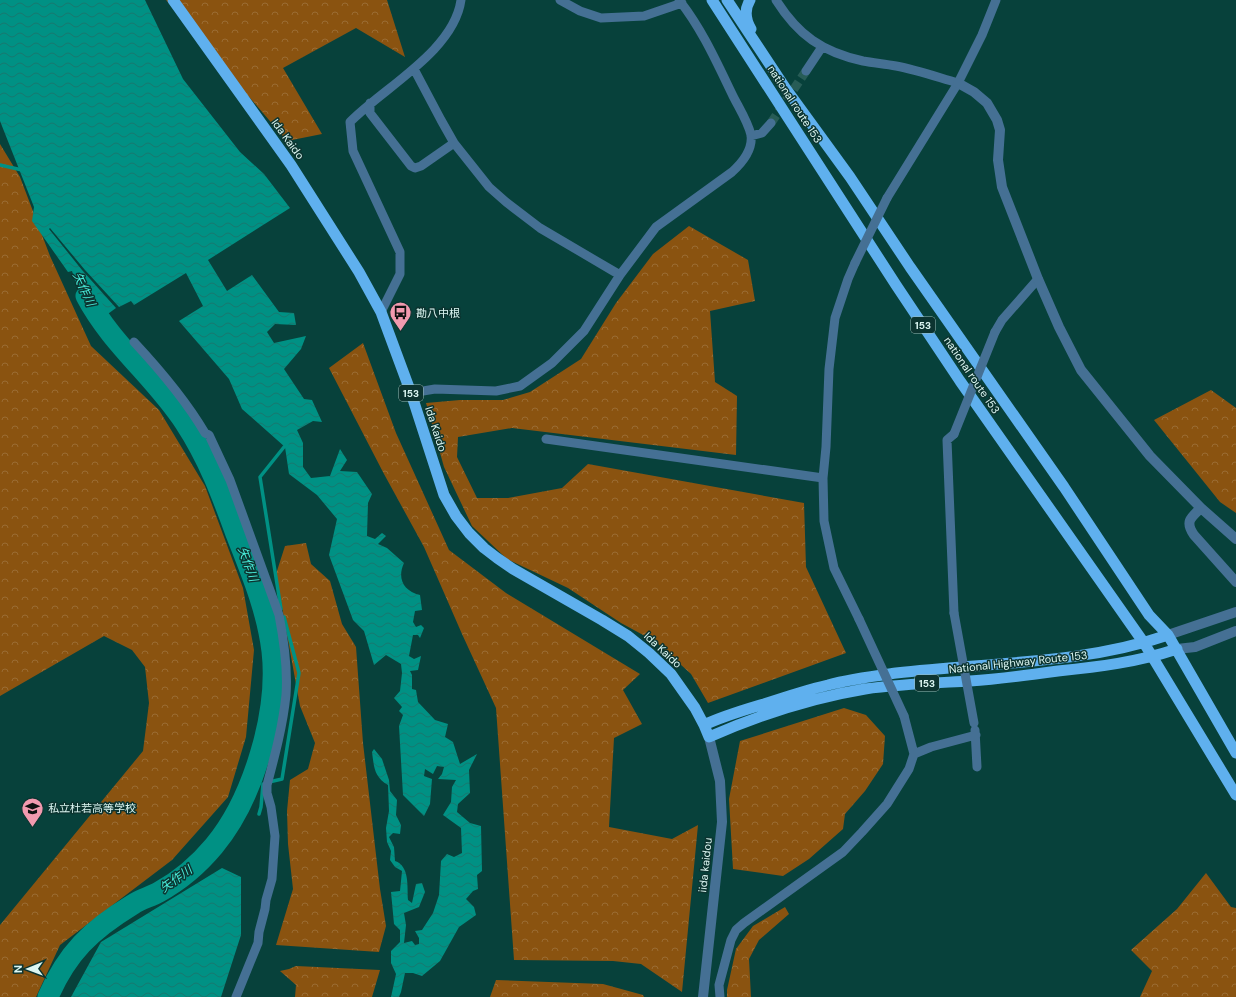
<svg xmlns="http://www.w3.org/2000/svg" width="1236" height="997" viewBox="0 0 1236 997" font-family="'DM Sans','Noto Sans JP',sans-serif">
	<defs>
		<pattern id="forest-crowns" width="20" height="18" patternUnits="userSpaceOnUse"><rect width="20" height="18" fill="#8a5310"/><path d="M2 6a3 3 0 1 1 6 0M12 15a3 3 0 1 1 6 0" fill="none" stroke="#9a6c33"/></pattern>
		<pattern id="water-waves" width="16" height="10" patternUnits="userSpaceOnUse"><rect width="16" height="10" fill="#009184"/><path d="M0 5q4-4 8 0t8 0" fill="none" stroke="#17786f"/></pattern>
	</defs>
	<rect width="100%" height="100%" fill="#07413b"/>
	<path fill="url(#forest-crowns)" d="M166 0H387L405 57 356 28 283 68 322 134 287 141Z
		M0 144 20 177 50 256 91 346 159 410 205 486 243 588 254 650 246 737 228 797 172 860 60 945 36 997H0V925L143 751 149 703 145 667 132 650 104 636 0 696Z
		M689 226 748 260 755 301 710 311 715 382 737 396 736 455 512 428 458 437 457 457 477 498H508L562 488 588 464 804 503 806 567 846 653 708 703 691 674 656 642 621 623 568 588 507 559 472 526 444 467 426 403 460 400H503L530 392 581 359 616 303 653 254Z
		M363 343 396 433 449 550 506 593 640 674 623 690 642 724 614 738 609 827 672 839 698 825 682 992 641 964 613 961 514 960 496 708 462 634 424 547 384 474 329 368Z
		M1211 390 1236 408V513L1220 502 1154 420Z
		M306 543 311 564 330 581 342 624 356 647 363 743 380 889 386 926 379 952 276 945 293 889 288 844 287 811 290 780 308 769 315 743 300 706 276 574 285 546Z
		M844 708 866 715 885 736 883 764 865 791 845 814 843 829 809 859 783 876 733 869 729 799 740 741Z
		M1206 873 1231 907 1236 908V997H1140L1152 971 1131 950 1177 909Z
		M785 907 789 914 759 940 749 959 751 997H727V990L736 949 753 926Z
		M296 966 380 970 372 997H295L296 985 280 971 289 969Z
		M496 980 603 984 643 995 644 997H490Z"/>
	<path fill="url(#water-waves)" d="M0 0H145L183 79 240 152 264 174 290 208 208 260 227 291 252 275 279 312 294 313 296 325 275 324 267 332 274 343 306 336 301 349 284 369 304 399 312 400 322 422 313 421 297 430 303 443V467L311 478 330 476 340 449 347 460 340 471 357 472 372 494 368 503 367 536 375 539 382 533 386 536 378 544 387 548 404 563C397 578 403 591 420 595L422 610 415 611 413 622 416 627 421 625 424 628 420 638 418 635H413L409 656 414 659 421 656 418 670 410 671 412 675V689L416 690 418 702 435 720 448 724 445 737 453 742 460 764 477 754 469 770 470 793 458 804 457 812 470 823 481 826 482 871 477 875 478 889 473 891 466 899 474 907 476 915 459 927 440 961 422 976 413 973H405L401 992 399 997H391L396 974 391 963V951L400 942V930L394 924 391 892 400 891 402 871 395 867 390 860 391 851 387 842 386 828 389 811 388 785C374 777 374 767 372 752L374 749 382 759 389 780 390 791 397 800 396 815 401 825 400 834 393 833 389 837 394 847 395 861C410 866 407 887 408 900L412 903 416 884 422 883 425 892 419 907 404 913 406 925 404 943 412 941 415 945 419 944V938L415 931 422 930 433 913 439 895 441 861 447 854 454 857 462 853 461 828 443 815 451 802 452 787 456 780 438 779 442 774 444 767 437 766 433 774 425 769 424 776 432 779 430 804 424 816 403 795 399 726 403 715 399 711 402 707 394 698 400 691 402 673 401 664 386 655 374 665 364 631 353 620 329 555 337 519 317 495 289 474 285 447 242 409 229 379 179 321 203 306 186 273 134 305 131 301 119 307 85 270 50 228 49 229 82 270 116 308 94 324 88 316 81 287H77L72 271 68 272 32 221 34 207 0 121Z
		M222 868 241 877V935L221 997H71L101 942Z"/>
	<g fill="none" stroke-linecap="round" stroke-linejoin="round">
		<path stroke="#009184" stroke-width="3.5" d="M0 165 22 170
			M281 609 260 477 284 447 287 445
			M269 782 282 779 299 673 284 617
			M259 814 261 807 263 784"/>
		<path stroke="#009184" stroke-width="21" d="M48 997C67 953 91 930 132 905 140 899 150 897 159 892 179 881 199 864 214 846 253 799 279 713 272 651 267 610 251 572 236 534 222 495 208 458 185 423 156 378 111 344 86 296"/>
		<path stroke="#275c56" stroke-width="9" stroke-dasharray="9 4.5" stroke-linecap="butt" d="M771 123 806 71"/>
		<path stroke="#457094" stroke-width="9" d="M560 0 580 11 601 18 644 16 682 3
			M776 0C798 35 822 52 863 61 874 63 885 64 896 66 917 70 937 77 958 83
			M414 69 441 120 454 143 489 187 506 202 540 228 620 275
			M806 71 822 47
			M370 103V113L411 166 415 168 421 166 454 143
			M751 136 762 133 771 123
			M887 198 958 83 982 35 996 0
			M855 263 848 279 835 318 829 369 826 447 823 478 824 521 834 568 859 619
			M381 312 400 274V252L353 151 350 122C383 88 454 51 461 0
			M995 332 1002 320 1038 279
			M134 342C161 371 185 399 205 433L209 435 230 480 279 615C284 641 288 668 286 695 283 725 275 755 267 785V793L271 807 275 836 272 879 266 900 265 909 259 932 258 943 236 997
			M411 393 435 389 496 391 520 386 552 363 584 331 620 275 656 227 732 172C742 163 753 150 751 135 748 122 739 108 733 96 717 63 702 29 679 0
			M954 434 947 440 954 613
			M546 439 823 478
			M975 730 977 767
			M914 754 931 747 976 735
			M720 997 719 985 731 940 736 930 744 923 843 852 862 832 887 804 909 769 914 754 904 716"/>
		<path stroke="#457094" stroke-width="10" d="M958 83 974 92 987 103 997 120 1000 130 998 160 1002 187 1038 279 1059 327 1081 370 1150 456 1201 508 1236 539
			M1201 508C1190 518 1185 522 1194 535L1236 582
			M1168 635 1236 612
			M1177 649 1195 647 1236 631
			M703 997 722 822 720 781 709 737"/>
		<path stroke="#5fb0ee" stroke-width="11" d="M173 0 291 165 359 272 381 312 411 393 444 495 456 516 469 533 484 548 497 558 513 569 602 620 628 636 649 653 671 674 695 708 704 725 709 737C759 715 810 698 865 689 900 684 935 683 970 681 1000 679 1029 675 1058 671 1098 667 1138 662 1177 649
			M712 0 896 285 960 381 1144 643 1236 795
			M727 0 786 89 850 177 910 267 1064 487 1149 615 1168 635 1236 753
			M750 0C744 10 745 19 751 29
			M704 725C723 716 744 710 764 704 785 697 806 690 828 685 850 679 874 676 896 673 987 662 1081 665 1168 635"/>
		<path stroke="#457094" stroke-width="9" d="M855 263 887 198
			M954 434 995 332
			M954 613 974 723
			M859 619 904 716"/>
	</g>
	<defs>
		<symbol id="bus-pin" viewBox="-11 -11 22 30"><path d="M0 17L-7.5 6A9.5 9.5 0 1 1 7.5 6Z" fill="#f29aaf" stroke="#0c3430"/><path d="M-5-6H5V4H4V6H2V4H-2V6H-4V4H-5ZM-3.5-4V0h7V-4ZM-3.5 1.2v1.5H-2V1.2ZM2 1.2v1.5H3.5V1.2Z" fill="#111"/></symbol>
		<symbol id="school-pin" viewBox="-11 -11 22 30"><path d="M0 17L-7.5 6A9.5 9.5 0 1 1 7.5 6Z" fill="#f29aaf" stroke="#0c3430"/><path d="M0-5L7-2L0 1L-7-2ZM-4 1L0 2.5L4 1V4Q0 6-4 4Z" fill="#111"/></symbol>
	</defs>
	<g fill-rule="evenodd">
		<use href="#bus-pin" x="388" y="300" width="25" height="34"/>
		<use href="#school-pin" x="20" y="796" width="25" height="34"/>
	</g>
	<g text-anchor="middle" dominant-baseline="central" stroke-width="3" stroke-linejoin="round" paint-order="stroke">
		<g fill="#0c3430" stroke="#9ebcb8" stroke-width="1">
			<rect x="911" y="317" width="24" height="16" rx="3"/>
			<rect x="399" y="385" width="24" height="16" rx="3"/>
			<rect x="915" y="675" width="24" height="16" rx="3"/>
		</g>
		<g font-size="10" font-weight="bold" fill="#dcf6f2">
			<text x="923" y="325">153</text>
			<text x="411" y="393">153</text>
			<text x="927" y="683">153</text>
		</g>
		<g font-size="11" fill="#dcf6f2" stroke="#0c3430">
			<text transform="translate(795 104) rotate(57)">national route 153</text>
			<text transform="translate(288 139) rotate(54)">Ida Kaido</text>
			<text transform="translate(972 375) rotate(56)">national route 153</text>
			<text transform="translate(436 429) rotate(72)">Ida Kaido</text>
			<text transform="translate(663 650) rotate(43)">Ida Kaido</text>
			<text transform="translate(1018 662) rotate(-6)">National Highway Route 153</text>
			<text transform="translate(705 865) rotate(-84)">iida kaidou</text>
		</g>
		<g font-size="11" fill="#dcf6f2" stroke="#0c3430" text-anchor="start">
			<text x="416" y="313">勘八中根</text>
			<text x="48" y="808">私立杜若高等学校</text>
		</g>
		<g font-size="12" font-style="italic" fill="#4aeddb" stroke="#0c3430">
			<text transform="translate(84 289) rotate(65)">矢作川</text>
			<text transform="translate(248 564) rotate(70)">矢作川</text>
			<text transform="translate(176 879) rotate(-36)">矢作川</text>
		</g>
	</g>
	<g transform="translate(28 969) rotate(269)" stroke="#0c3430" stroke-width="3" paint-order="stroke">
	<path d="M0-3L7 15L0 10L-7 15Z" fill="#dcf6f2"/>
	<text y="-6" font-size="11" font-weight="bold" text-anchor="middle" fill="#dcf6f2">N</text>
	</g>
</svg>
